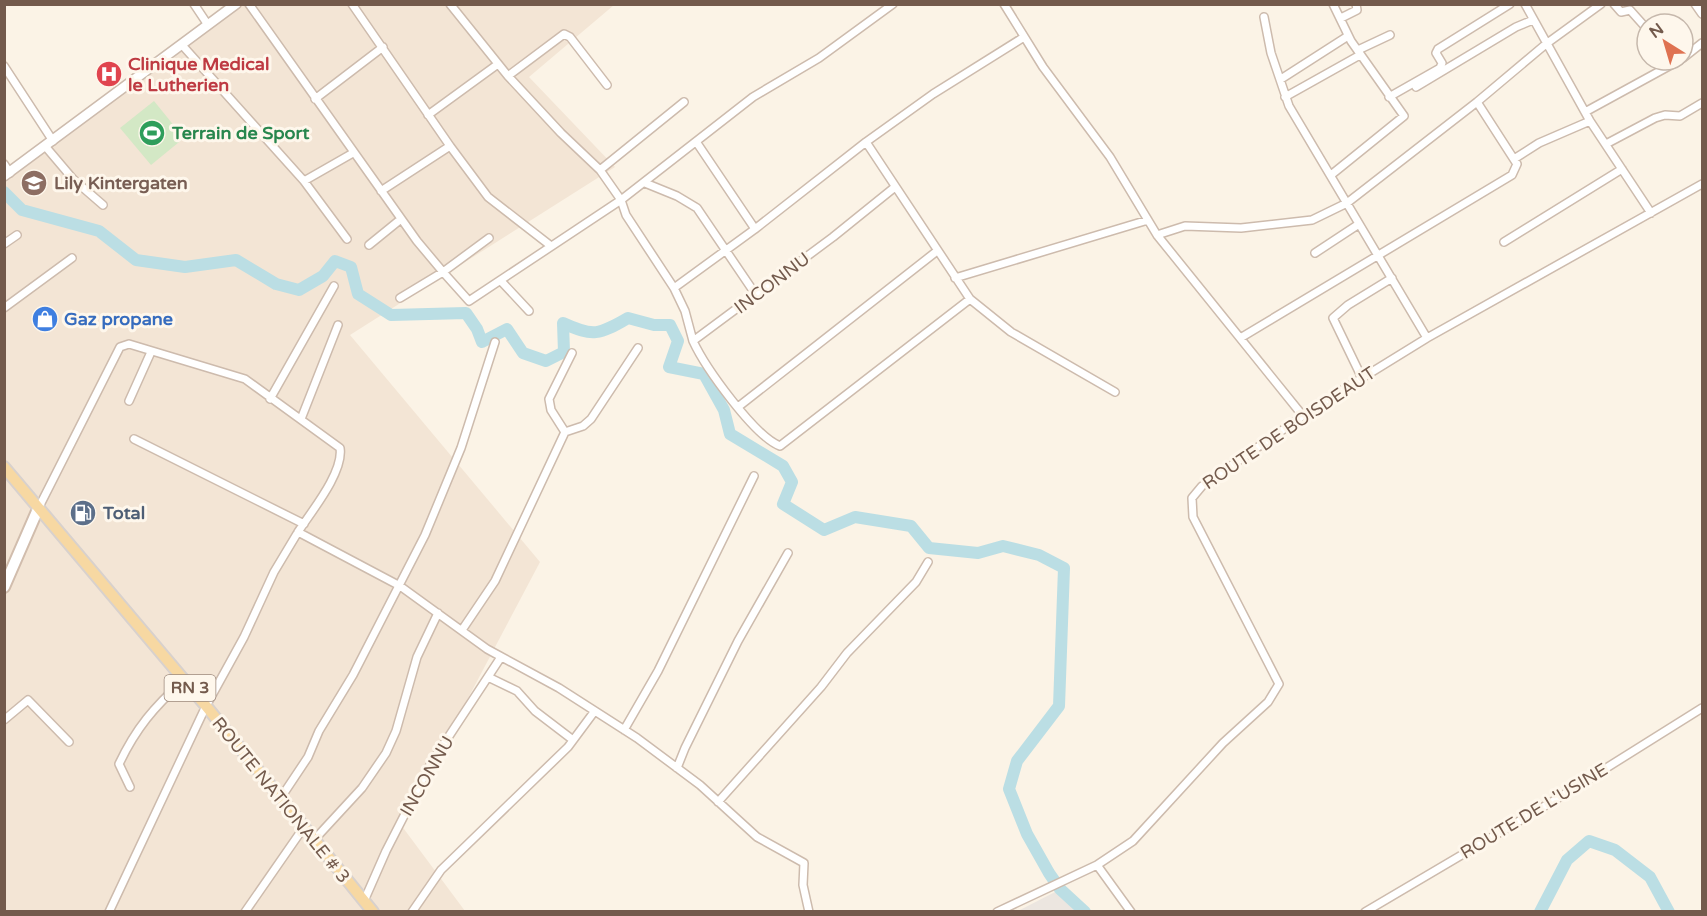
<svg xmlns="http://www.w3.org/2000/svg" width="1707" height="916" viewBox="0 0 1707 916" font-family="'Varela Round',sans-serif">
	<rect width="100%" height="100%" fill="#fbf3e6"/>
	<path fill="#f3e5d5" d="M238 5H614L529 77 615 167 350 335 540 562 401 825 465 911H5L4 184 43 151Z"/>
	<path fill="#ece6e0" d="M1055 892 1078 911H1018Z"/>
	<path fill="#d3e8c5" d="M154 101 184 138 151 165 120 128Z"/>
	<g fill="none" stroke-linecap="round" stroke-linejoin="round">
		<path stroke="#bbdee4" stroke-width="12" d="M4 192 22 210 99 231 136 260 185 267 236 260 276 284 299 290 323 276 335 261 351 267 358 294 391 315 466 313 477 329 482 342 507 329 523 353 546 361 564 352 563 323C593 337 599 335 628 318L654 325H670L678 341 669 367 704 374 724 410 730 434 783 466 792 482 783 504 824 530 855 517 911 526 929 548 978 553 1003 546 1039 555 1064 568 1059 706 1017 761 1009 789 1027 834 1049 873 1060 889 1085 912
			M1540 912 1567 860 1589 841 1615 850 1650 877 1669 912"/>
		<defs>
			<path id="minor" d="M194 4 208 25
				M249 4 417 241 443 272 489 238
				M352 4 450 146 381 191
				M450 4 508 76 561 133 600 170 621 200 626 215 674 288 685 311 693 341 833 237 895 187
				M1004 4 1043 67 1110 157 1157 235 1303 416
				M1525 4 1590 121 1651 213
				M1614 4 1621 12 1630 10 1647 29
				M1695 4 1702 14
				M1264 17 1271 53 1289 106 1427 338
				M1341 18 1357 10 1356 4
				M182 45 304 181 353 153
				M1358 50 1390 35
				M1683 58 1702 43
				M4 66 53 141
				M508 76 564 34 570 37 607 85
				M1281 79 1348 36
				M1416 87 1516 27 1533 20
				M1285 97 1360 55
				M1389 97 1440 68 1442 63 1436 53 1438 49 1510 4
				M315 99 383 47
				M1585 112 1680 60
				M428 115 498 64
				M866 142 933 94 1024 37
				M697 143 755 229 866 142 970 299 1011 332 1115 392
				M1606 144 1655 118 1665 115 1680 116 1702 103
				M45 146 73 179 103 205
				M450 146 488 197 551 246
				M1514 159 1539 143 1590 121
				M4 164 10 173
				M600 170 684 102
				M1331 175 1404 116 1351 41 1333 4
				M304 181 347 239
				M645 183 677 196 697 208 756 295
				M1157 235 1185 226 1241 228 1312 220 1347 203 1477 102 1546 44 1601 4
				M1504 242 1622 169
				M4 244 17 235
				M369 245 401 219
				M1315 253 1359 224
				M955 278 1148 220
				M501 281 529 311
				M674 288 755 229
				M400 298 443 272 469 301 621 200 753 97 819 58 893 4
				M4 308 72 258
				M1242 337 1512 175 1517 164 1477 102
				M693 341C705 367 754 436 780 446L970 299
				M1362 378 1333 318 1348 305 1392 278
				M270 399 334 286
				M129 401 151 352
				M738 407 937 251
				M301 419 338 325
				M565 432 551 410 549 399 572 353
				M134 439 304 524
				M38 509 120 347 129 344 245 379 340 448C344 472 311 512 298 532
				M462 630 495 581 565 432 583 426 591 419 638 348
				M488 677 517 691 535 711 573 740
				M4 720 28 700 69 742
				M624 730 658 671 754 476
				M677 768 685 748 738 641 788 553
				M130 787 119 764C136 728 154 707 184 680
				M280 799 308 757 319 731 353 675 425 535 461 448 495 342
				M718 802 821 687 847 653 916 582 928 562
				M314 840 362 788 386 753 396 731 417 657 438 613
				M1097 865 1131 912
				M364 901 386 851 430 765 501 657
				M109 912 206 706 244 637 274 572 298 532 400 586 487 649 559 688 637 738 700 785 757 837 804 863 803 885 809 912
				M245 912 304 827
				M412 912 441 870 568 747 594 712
				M997 912 1097 865 1133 841 1223 743 1268 702 1279 684 1193 517 1192 498 1202 486 1320 404 1427 338 1702 184
				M1365 912 1560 797 1702 708"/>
			<path id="tertiary" d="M4 176 236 4"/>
			<path id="secondary" d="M4 587 38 509"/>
			<path id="primary" d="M4 467 206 706 373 912"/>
		</defs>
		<use href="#minor" stroke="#cdbbad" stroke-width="10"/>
		<use href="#tertiary" stroke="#cdbbad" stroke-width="12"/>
		<use href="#secondary" stroke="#d1bdad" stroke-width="14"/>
		<use href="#primary" stroke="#d8d1cd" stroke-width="14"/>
		<use href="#minor" stroke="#fff" stroke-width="7"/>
		<use href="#tertiary" stroke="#fff" stroke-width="9"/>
		<use href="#secondary" stroke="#fff" stroke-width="10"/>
		<use href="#primary" stroke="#f7d8a2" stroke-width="10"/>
	</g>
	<defs>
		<symbol id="hospital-disc" viewBox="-11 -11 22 22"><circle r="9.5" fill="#e0444e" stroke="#fef7ec"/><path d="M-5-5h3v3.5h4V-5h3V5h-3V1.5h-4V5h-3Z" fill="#fff"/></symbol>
		<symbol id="stadium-disc" viewBox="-11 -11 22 22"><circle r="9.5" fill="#2e9e5b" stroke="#fef7ec"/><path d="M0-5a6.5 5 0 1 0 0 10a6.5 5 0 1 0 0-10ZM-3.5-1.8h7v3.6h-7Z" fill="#fff"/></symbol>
		<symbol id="school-disc" viewBox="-11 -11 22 22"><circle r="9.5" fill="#8d6e63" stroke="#fef7ec"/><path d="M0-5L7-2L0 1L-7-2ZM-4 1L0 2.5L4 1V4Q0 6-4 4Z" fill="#fff"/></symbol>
		<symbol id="shop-disc" viewBox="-11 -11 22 22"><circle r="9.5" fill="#3f7fe0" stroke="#fef7ec"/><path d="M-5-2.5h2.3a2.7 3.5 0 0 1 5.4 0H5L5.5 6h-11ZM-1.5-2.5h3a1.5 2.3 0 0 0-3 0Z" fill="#fff"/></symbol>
		<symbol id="fuel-disc" viewBox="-11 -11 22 22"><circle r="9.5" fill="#5c6f8a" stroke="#fef7ec"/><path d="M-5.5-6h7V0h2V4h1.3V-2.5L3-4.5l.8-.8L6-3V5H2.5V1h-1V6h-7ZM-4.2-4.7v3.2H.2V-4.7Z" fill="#fff"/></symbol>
	</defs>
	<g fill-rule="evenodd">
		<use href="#hospital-disc" x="94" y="59" width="30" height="30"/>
		<use href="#stadium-disc" x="137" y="118" width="30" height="30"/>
		<use href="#school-disc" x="19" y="168" width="30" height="30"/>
		<use href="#shop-disc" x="30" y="304" width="30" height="30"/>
		<use href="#fuel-disc" x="68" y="498" width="30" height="30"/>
	</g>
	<g text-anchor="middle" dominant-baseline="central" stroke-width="6" stroke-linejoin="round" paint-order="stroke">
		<rect fill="#fef7ec" stroke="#9d897c" stroke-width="1.5" x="164.5" y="675" width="51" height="26" rx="4.5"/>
		<g font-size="16" font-weight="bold" fill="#735a4c">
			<text x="190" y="688">RN 3</text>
		</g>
		<g font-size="18" font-weight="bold" fill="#be3a42" stroke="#fef7ec" text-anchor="start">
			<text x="128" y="64">Clinique Medical<tspan x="128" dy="21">le Lutherien</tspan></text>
		</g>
		<g font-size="18" font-weight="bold" fill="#27864d" stroke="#fef7ec" text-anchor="start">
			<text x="172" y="133">Terrain de Sport</text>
		</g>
		<g font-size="18" font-weight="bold" fill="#785e54" stroke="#fef7ec" text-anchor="start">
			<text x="54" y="183">Lily Kintergaten</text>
		</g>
		<g font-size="18" fill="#735a4c" stroke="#fef7ec">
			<text transform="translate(772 283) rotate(-37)">INCONNU</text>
			<text transform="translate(1289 428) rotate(-34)">ROUTE DE BOISDEAUT</text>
			<text transform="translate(427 776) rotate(-60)">INCONNU</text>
			<text transform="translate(281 800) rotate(51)">ROUTE NATIONALE # 3</text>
			<text transform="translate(1534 811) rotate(-31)">ROUTE DE L'USINE</text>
		</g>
		<g font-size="18" font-weight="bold" fill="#366cbe" stroke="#fef7ec" text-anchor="start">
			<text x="64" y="319">Gaz propane</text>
		</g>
		<g font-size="18" font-weight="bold" fill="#4e5e75" stroke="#fef7ec" text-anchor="start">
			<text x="103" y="513">Total</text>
		</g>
	</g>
	<rect width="1707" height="916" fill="none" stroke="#735a4c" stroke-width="12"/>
	<g transform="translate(1665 42) rotate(323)"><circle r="28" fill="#fef7ec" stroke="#c6b8ac" stroke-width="1.5"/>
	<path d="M0-4.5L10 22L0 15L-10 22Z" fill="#df7251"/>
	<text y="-9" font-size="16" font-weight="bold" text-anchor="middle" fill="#735a4c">N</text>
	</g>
</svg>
